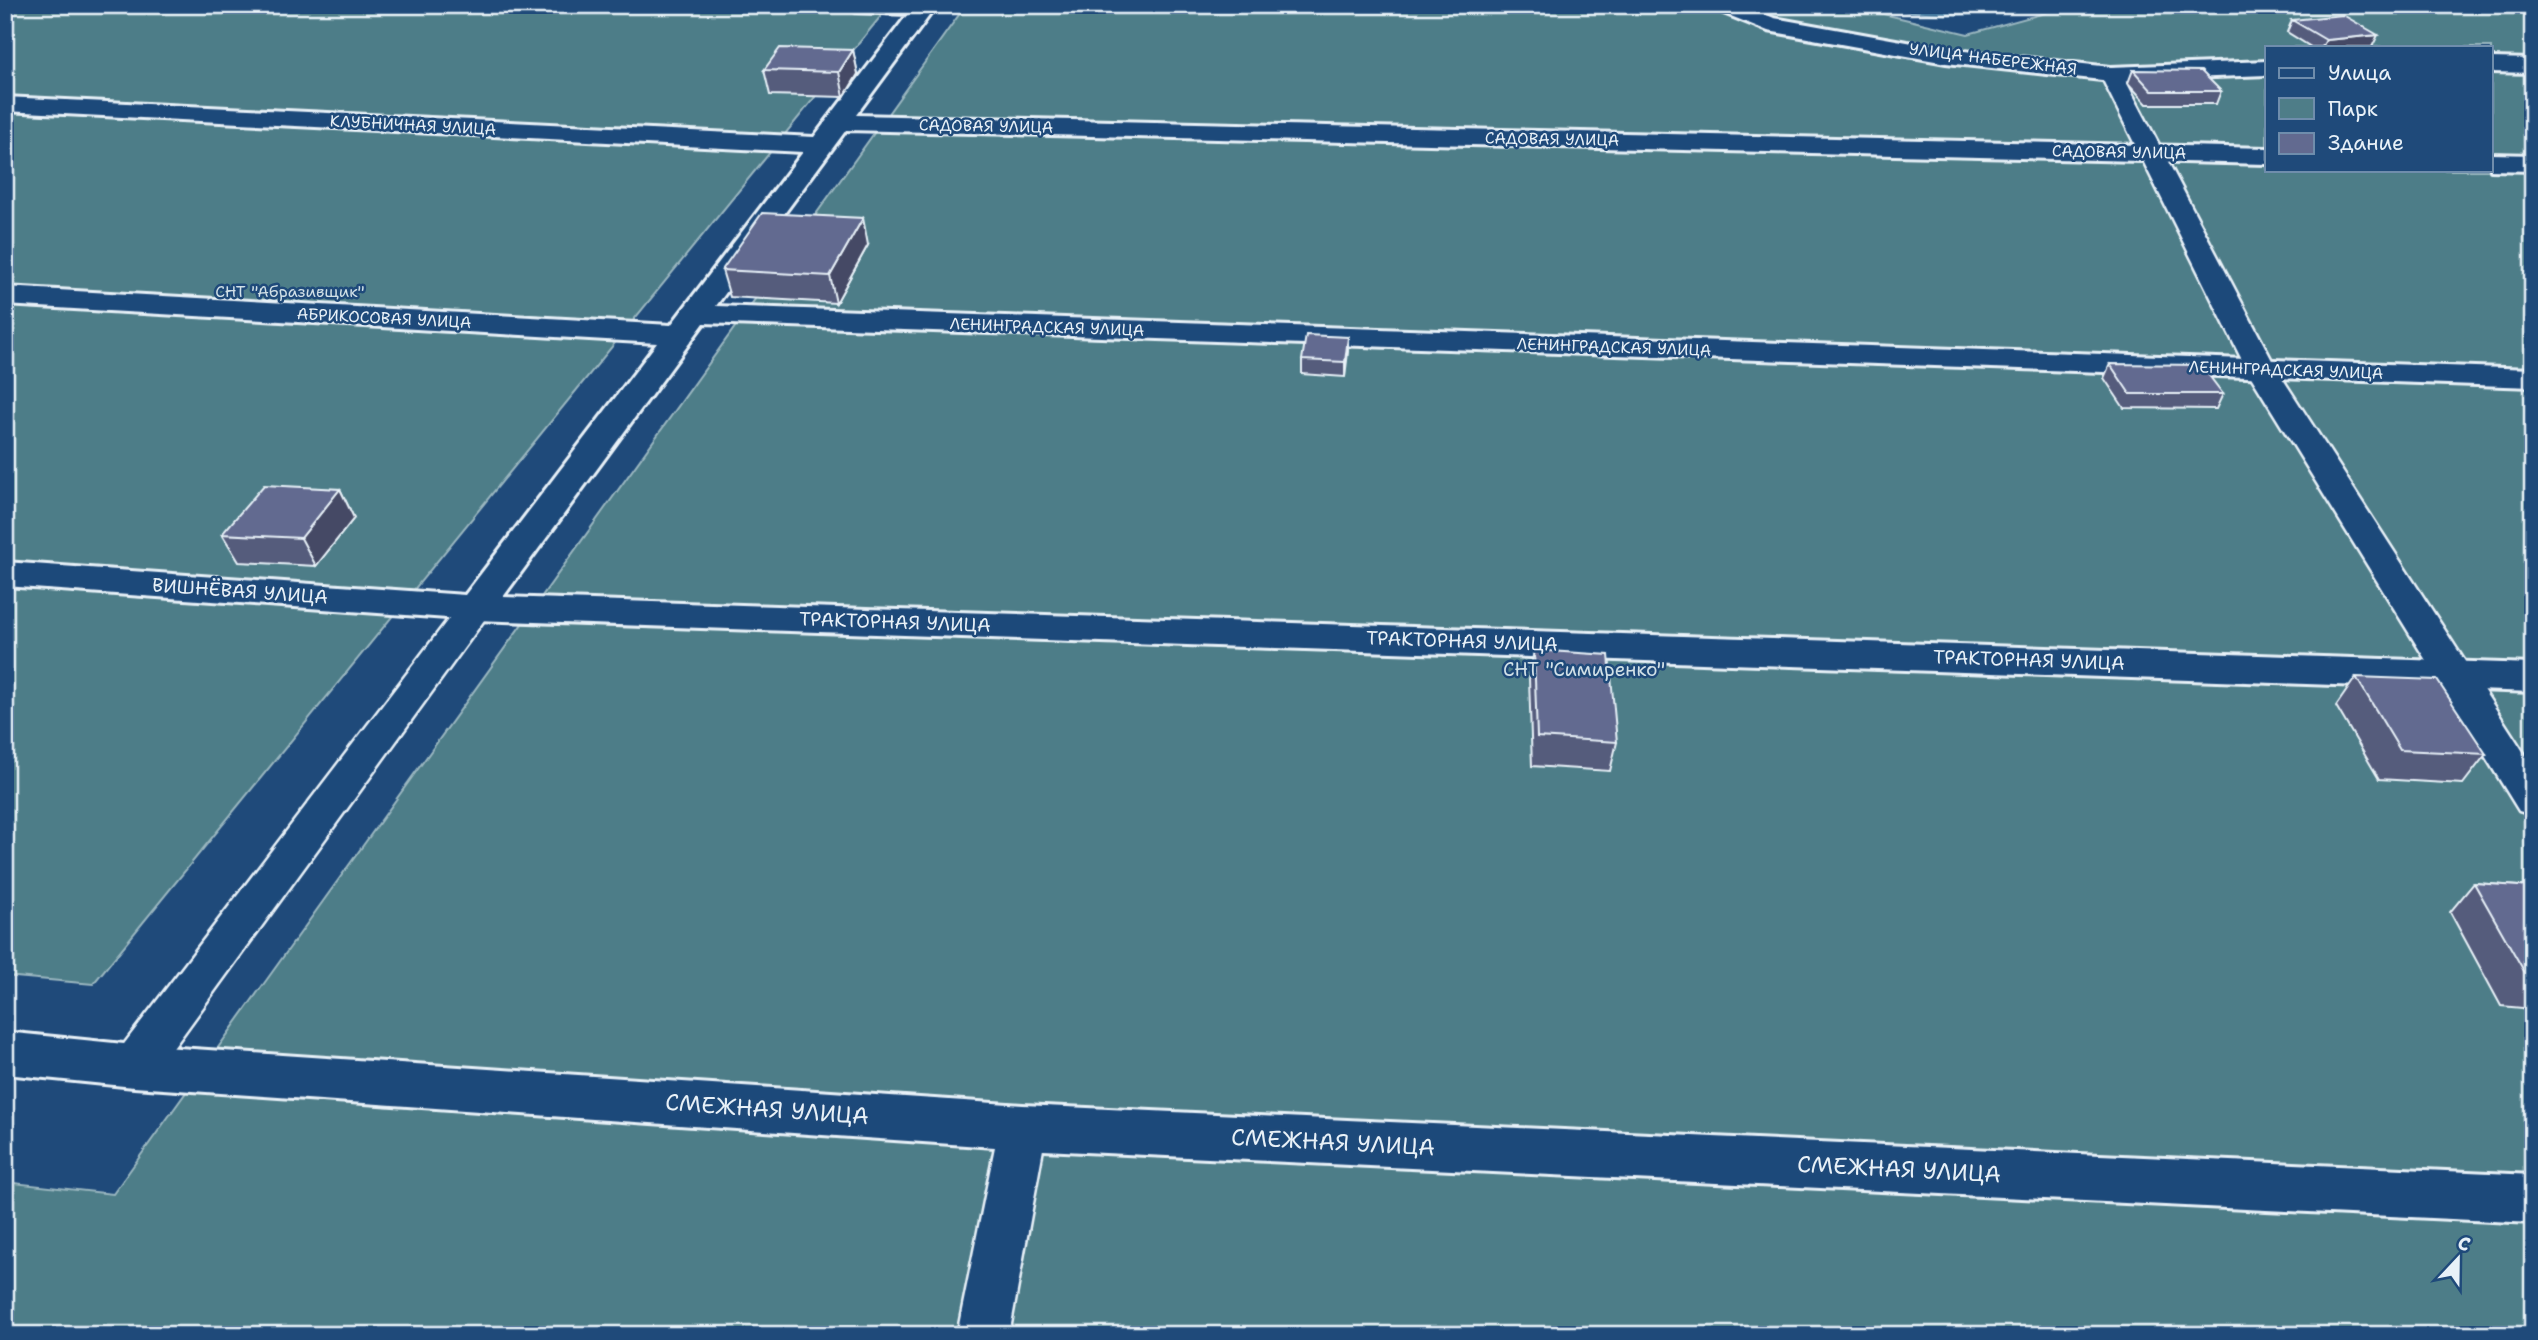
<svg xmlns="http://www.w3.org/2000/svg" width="2538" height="1340" viewBox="0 0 2538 1340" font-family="'Shantell Sans',sans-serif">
	<rect width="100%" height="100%" fill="#1f4a7a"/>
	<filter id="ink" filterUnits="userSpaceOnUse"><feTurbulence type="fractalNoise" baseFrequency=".0143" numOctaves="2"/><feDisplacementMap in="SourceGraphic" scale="14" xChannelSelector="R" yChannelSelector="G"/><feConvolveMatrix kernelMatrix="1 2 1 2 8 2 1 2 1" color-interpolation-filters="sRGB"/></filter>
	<g filter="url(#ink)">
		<path fill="#4e7d88" stroke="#9bb7c0" stroke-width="2" fill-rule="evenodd" d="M5 5H890L93 984 5 976Z
			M966 5H1845L1968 34 2074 5H2533V1335H5V1182L113 1194ZM2267 47H2491V170H2267Z"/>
		<path fill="#3f759c" stroke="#83a7c1" stroke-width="2" d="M1852 5H2014C1971 24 1898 9 1852 5Z"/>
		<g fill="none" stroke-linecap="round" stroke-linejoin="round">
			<defs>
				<path id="service" d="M2111 67 2122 74 2277 370 2533 767V815L2519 811 2247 370 2100 74Z
					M475 596 487 600 493 608 487 616 150 1080 134 1086 118 1080 111 1066 118 1052 463 600Z
					M1023 1106 1040 1112 1047 1127 1009 1335H957L999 1127 1006 1112Z"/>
				<path id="minor" d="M845 5H937L856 115 2267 148V164L846 130 716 306 2533 369V387L704 323 503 597 2533 664V692L475 620 5 586V562L465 595 657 343 5 305V287L671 325 803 152 5 111V97L814 137 908 14 856 12Z
					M1713 5H1743L1774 18 1946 49 2111 67 2267 61V75L2111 81 1946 63 1768 31 1716 10Z
					M2491 58 2533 59V73L2491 72Z
					M2491 154 2533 155V171L2491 170Z
					M5 1032 134 1045 1023 1105 2533 1175V1223L1023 1149 134 1087 5 1074Z"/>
			</defs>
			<use href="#service" stroke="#e8f1f8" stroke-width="5"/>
			<use href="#minor" stroke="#e8f1f8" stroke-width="6"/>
			<use href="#service" fill="#1f4a7a" fill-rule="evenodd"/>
			<use href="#minor" fill="#1f4a7a" fill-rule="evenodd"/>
		</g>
		<path fill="#545b7c" stroke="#e8f1f8" stroke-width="2" d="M2292 20 2372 47H2311L2287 32Z
			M853 50 858 74 844 97 770 95 764 70Z
			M2133 70 2221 91 2216 104H2147L2128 83Z
			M868 245 836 303 730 297 722 270Z
			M1348 337 1345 377 1302 374V360Z
			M2110 364 2223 394 2216 409 2124 408 2104 378Z
			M340 489 354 518 316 566 239 562 222 534Z
			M1534 650 1617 742 1610 771 1532 766 1529 679Z
			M2356 677 2486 754 2463 784 2379 779 2336 706Z
			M2474 883 2533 887V1009L2501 1006 2450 912Z"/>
		<path fill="#454a65" stroke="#e8f1f8" stroke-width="2" d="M2378 35 2372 47H2322L2326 40Z
			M853 50 858 74 844 97 839 72Z
			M863 218 868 245 836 303 830 276Z
			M1348 337V352L1345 377V362Z
			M340 489 354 518 316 566 301 538Z"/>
		<path fill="#626a90" stroke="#e8f1f8" stroke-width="2" d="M2343 15 2378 35 2326 40 2292 20Z
			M780 48 853 50 839 72 764 70Z
			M2133 70 2201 71 2221 91H2152Z
			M762 213 863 218 830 276 722 270Z
			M1306 335 1348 337 1345 362 1302 360Z
			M2110 364 2201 365 2223 394H2130Z
			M264 485 340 489 301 538 222 534Z
			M1534 650 1609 655 1617 742 1537 737Z
			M2356 677 2437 680 2486 754 2400 750Z
			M2474 883 2533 887V978H2528Z"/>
	</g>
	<g text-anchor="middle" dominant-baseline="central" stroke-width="5" stroke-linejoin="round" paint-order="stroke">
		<g font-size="16" fill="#e8f1f8" stroke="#1f4a7a">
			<text transform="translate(1993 59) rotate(7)">УЛИЦА НАБЕРЕЖНАЯ</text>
			<text transform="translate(413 125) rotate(3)">КЛУБНИЧНАЯ УЛИЦА</text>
			<text transform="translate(986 126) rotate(1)">САДОВАЯ УЛИЦА</text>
			<text transform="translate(1552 139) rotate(1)">САДОВАЯ УЛИЦА</text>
			<text transform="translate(2119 152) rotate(1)">САДОВАЯ УЛИЦА</text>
			<text transform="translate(384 318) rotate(3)">АБРИКОСОВАЯ УЛИЦА</text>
			<text transform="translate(1047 327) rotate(2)">ЛЕНИНГРАДСКАЯ УЛИЦА</text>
			<text transform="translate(1614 347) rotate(2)">ЛЕНИНГРАДСКАЯ УЛИЦА</text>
			<text transform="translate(2286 370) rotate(2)">ЛЕНИНГРАДСКАЯ УЛИЦА</text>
		</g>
		<g font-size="16" fill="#d1e0e7" stroke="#1f4a7a">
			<text x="290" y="291">СНТ "Абразивщик"</text>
		</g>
		<g font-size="19" fill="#e8f1f8" stroke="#1f4a7a">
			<text transform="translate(240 591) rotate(4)">ВИШНЁВАЯ УЛИЦА</text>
			<text transform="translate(895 622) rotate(2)">ТРАКТОРНАЯ УЛИЦА</text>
			<text transform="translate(1462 641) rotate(2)">ТРАКТОРНАЯ УЛИЦА</text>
			<text transform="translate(2029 660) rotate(2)">ТРАКТОРНАЯ УЛИЦА</text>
		</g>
		<g font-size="19" fill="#d1e0e7" stroke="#1f4a7a">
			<text x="1584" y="669">СНТ "Симиренко"</text>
		</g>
		<g font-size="23" fill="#e8f1f8" stroke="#1f4a7a">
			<text transform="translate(767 1109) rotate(4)">СМЕЖНАЯ УЛИЦА</text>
			<text transform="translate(1333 1142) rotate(3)">СМЕЖНАЯ УЛИЦА</text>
			<text transform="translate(1899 1169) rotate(3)">СМЕЖНАЯ УЛИЦА</text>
		</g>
	</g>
	<rect width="2538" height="1340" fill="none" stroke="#1f4a7a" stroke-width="28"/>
	<rect x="14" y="14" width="2510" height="1312" fill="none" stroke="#e8f1f8" stroke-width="2.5" filter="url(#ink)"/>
	<rect x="2265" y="46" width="228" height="126" fill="#1f4a7a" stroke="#6f8dac" stroke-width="2"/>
	<rect x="2279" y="68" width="35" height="10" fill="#1f4a7a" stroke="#6f8dac" stroke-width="2"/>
	<text x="2328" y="80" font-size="21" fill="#e8f1f8">Улица</text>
	<rect x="2279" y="98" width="35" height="21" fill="#4e7d88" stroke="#6f8dac" stroke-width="2"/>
	<text x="2328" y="116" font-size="21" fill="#e8f1f8">Парк</text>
	<rect x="2279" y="133" width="35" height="21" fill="#626a90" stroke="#6f8dac" stroke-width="2"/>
	<text x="2328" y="150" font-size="21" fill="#e8f1f8">Здание</text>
	<g transform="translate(2458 1259) rotate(22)" stroke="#1f4a7a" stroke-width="5" paint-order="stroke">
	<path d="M0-5L12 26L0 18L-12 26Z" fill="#e8f1f8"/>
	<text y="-10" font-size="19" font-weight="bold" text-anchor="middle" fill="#e8f1f8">С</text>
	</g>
</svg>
